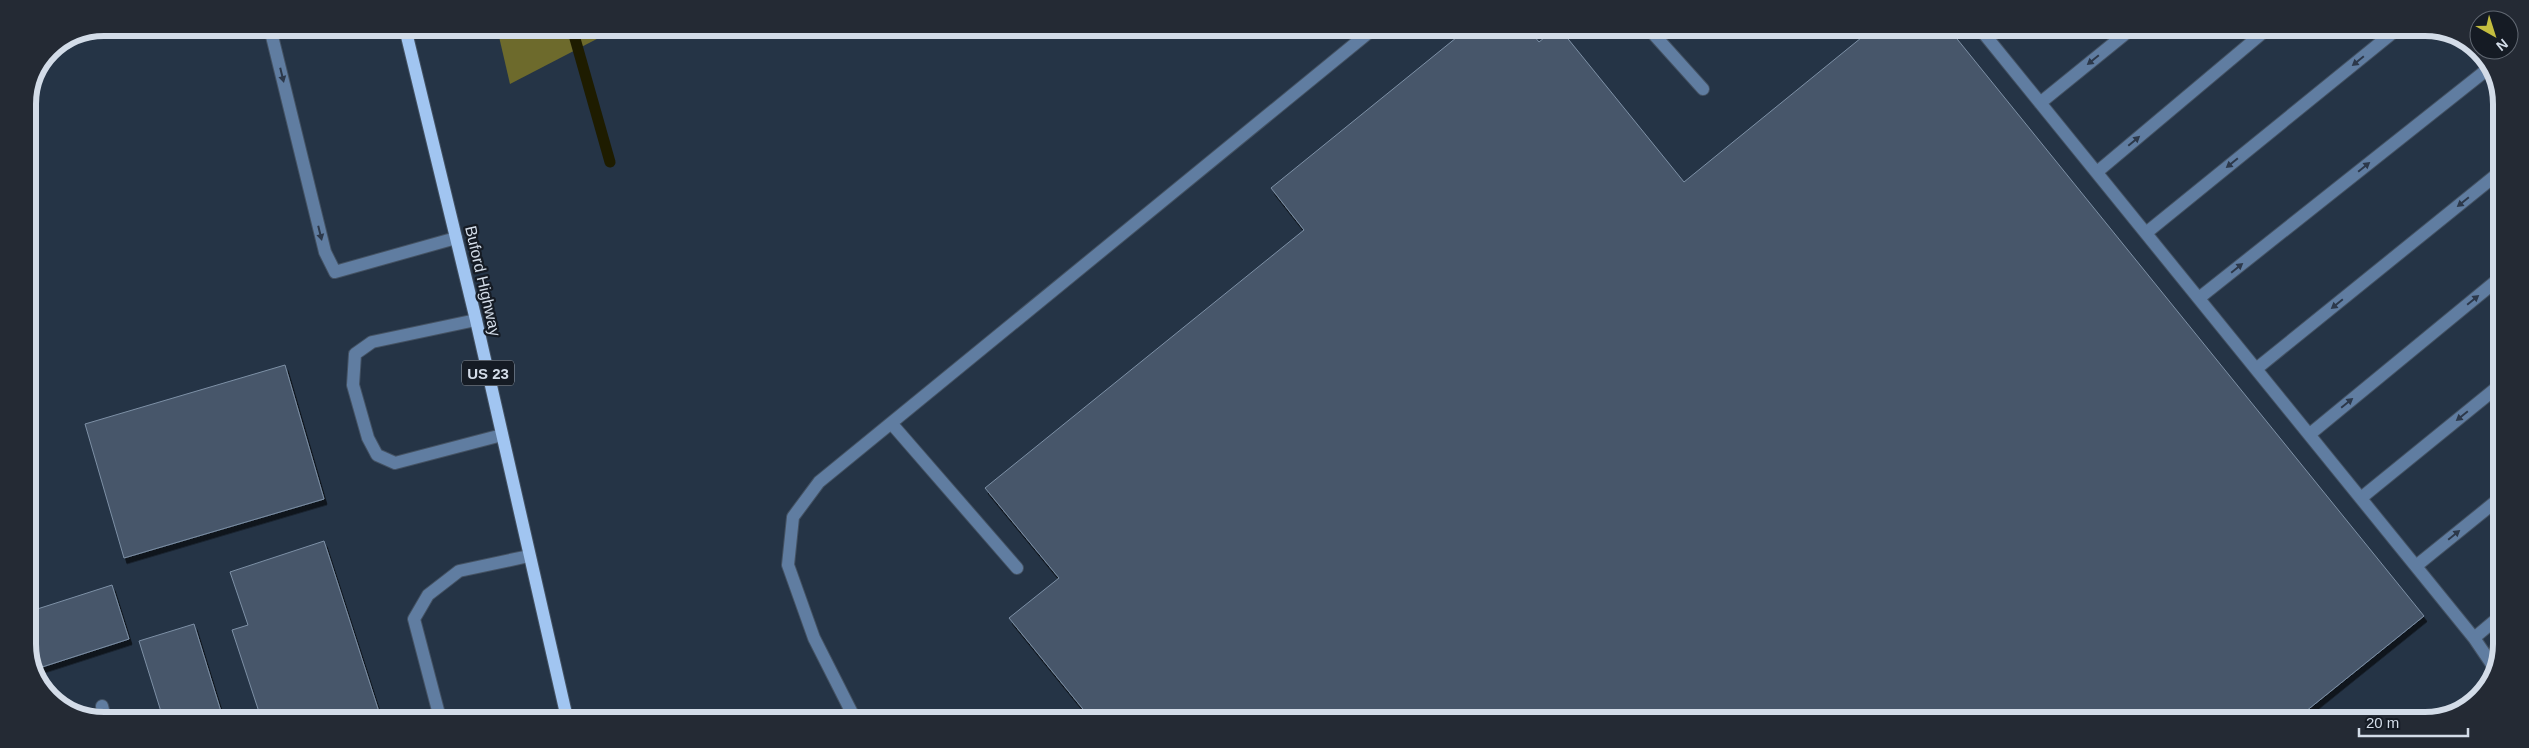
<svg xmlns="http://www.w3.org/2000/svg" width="2529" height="748" viewBox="0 0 2529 748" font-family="Helvetica,sans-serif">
	<defs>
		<filter id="shadow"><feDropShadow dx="3" dy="5.5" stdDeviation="0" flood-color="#0009"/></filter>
	</defs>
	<rect width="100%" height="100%" fill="#253446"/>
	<path fill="#6d6a2c" d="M497 28H618L510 84Z"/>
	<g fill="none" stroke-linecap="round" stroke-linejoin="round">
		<path stroke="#1e1c00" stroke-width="11" d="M572 28 610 162"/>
	</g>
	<path fill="#46576a" stroke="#7e90a6" filter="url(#shadow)" d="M1467 29H1528L1539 42 1555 29H1560L1684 182 1872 29H1949L2424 616 2295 720 1091 719 1009 618 1059 578 985 488 1304 230 1271 188Z
		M285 365 324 499 124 558 85 424Z
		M324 541 381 718H261L232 630 248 625 230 572Z
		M112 585 129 639 36 669 28 649V612Z
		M194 624 223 718H163L139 641Z"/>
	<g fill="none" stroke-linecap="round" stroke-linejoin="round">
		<defs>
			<path id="minor" d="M270 28 325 252 335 272 456 238
				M1649 29 1703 89
				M1981 30 2474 638 2495 669
				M2040 103 2130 30
				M2097 172 2266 30
				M2146 233 2396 30
				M2199 298 2489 68
				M476 320 372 342 355 354 353 385 368 438 377 455 395 463 502 435
				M2256 369 2501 171
				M891 423 1017 568
				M2310 434 2501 277
				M2361 498 2500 385
				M2416 566 2500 498
				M2474 638 2499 617
				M102 706 105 718
				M440 718 414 619 428 595 459 571 529 556
				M855 719 814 638 788 565 793 517 819 482 1373 29"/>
			<path id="major" d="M405 28 476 320 567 718"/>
		</defs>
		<use href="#minor" stroke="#445263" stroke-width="14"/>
		<use href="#major" stroke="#445263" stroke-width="14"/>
		<use href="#minor" stroke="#607da1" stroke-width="12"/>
		<use href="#major" stroke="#a1c5f1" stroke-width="12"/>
	</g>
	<defs><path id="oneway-solid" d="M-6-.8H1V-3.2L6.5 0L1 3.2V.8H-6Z" transform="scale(1.25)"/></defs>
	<g fill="#2c384a">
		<use href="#oneway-solid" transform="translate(2093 60) rotate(141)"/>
		<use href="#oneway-solid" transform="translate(2358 61) rotate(141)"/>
		<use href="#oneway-solid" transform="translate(282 75) rotate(76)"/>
		<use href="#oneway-solid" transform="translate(2134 141) rotate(-40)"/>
		<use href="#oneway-solid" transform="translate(2232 163) rotate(141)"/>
		<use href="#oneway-solid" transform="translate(2364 167) rotate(-39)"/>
		<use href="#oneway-solid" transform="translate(2463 202) rotate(141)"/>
		<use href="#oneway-solid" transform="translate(320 233) rotate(76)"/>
		<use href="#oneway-solid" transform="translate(2237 268) rotate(-39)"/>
		<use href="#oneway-solid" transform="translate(2473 300) rotate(-39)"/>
		<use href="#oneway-solid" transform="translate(2337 304) rotate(141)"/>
		<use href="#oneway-solid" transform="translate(2347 403) rotate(-39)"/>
		<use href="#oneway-solid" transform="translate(2462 416) rotate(141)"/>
		<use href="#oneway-solid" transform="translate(2454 535) rotate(-39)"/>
	</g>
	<g text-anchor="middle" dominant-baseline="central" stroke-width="4.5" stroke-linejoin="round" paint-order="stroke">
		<rect fill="#151b24" stroke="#9aa2ad" stroke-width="1" x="462" y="360.5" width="52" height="25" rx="4"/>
		<g font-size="15" font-weight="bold" fill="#d3dce8">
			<text x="488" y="373">US 23</text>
		</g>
		<g font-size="16" fill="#d3dce8" stroke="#151b24">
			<text transform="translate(483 281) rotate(77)">Buford Highway</text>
		</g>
	</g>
	<path d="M0 0H2529V748H0ZM104 36H2425A68 68 0 0 1 2493 104V644A68 68 0 0 1 2425 712H104A68 68 0 0 1 36 644V104A68 68 0 0 1 104 36Z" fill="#242a34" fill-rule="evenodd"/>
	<path fill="none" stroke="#d3dce8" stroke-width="6" d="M104 36H2425A68 68 0 0 1 2493 104V644A68 68 0 0 1 2425 712H104A68 68 0 0 1 36 644V104A68 68 0 0 1 104 36Z"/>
	<g transform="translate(2494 35) rotate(141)"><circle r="24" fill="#151b24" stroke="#616872"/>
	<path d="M0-4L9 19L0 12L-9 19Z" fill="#c3bd3f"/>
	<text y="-8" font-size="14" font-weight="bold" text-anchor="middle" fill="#d3dce8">N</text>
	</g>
	<path d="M2359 728v8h109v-8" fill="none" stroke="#d3dce8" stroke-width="2.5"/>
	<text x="2366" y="728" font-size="15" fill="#d3dce8" stroke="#151b24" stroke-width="4" paint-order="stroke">20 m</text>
</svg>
